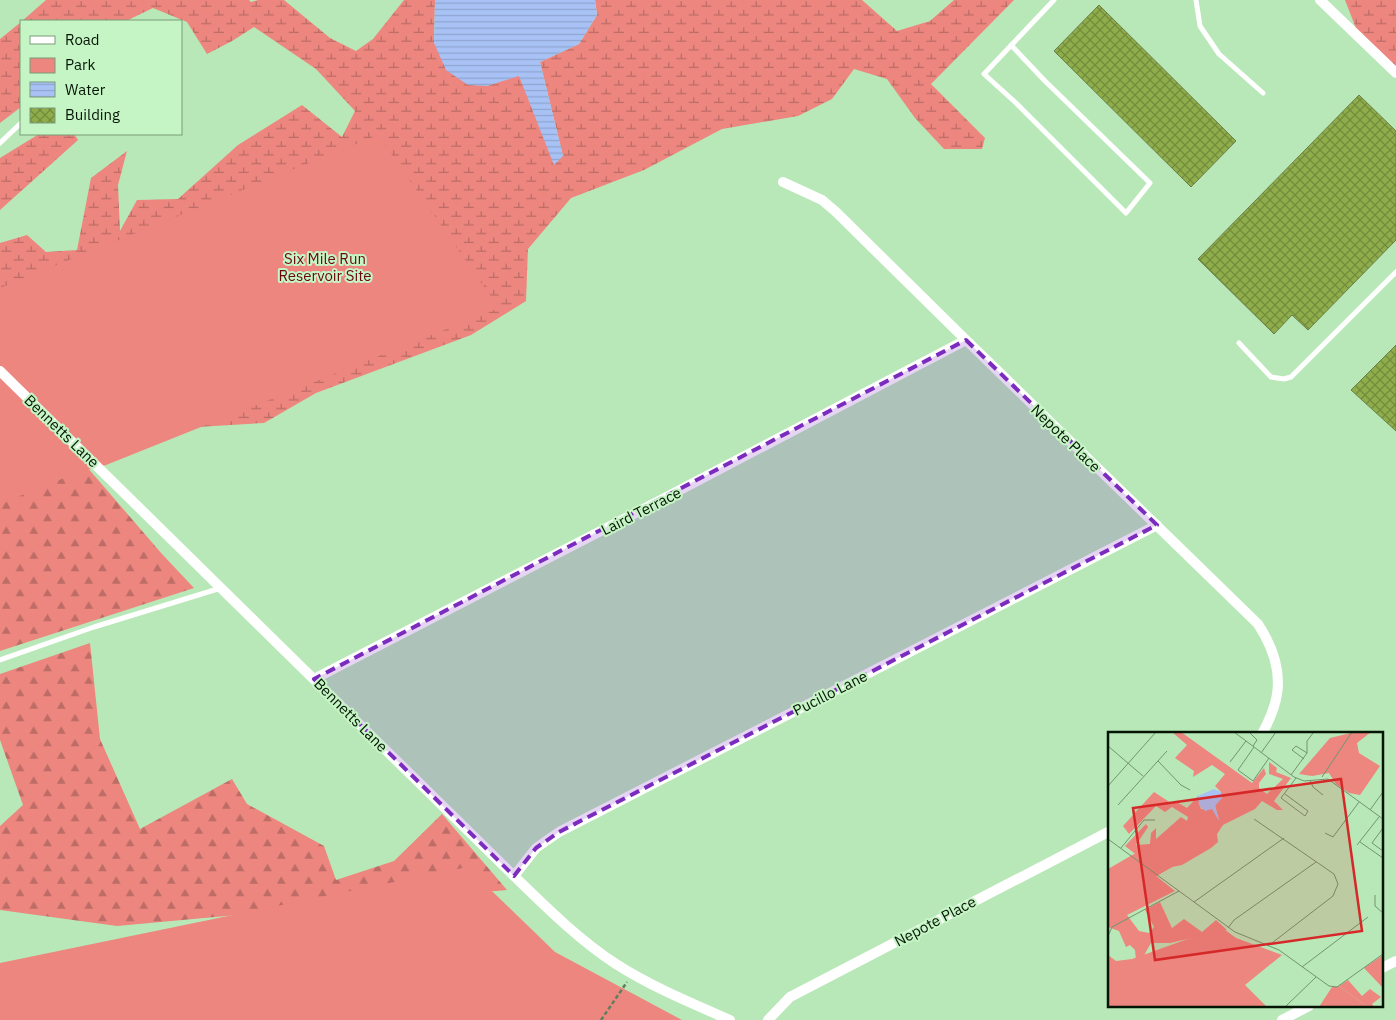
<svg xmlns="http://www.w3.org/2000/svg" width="1396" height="1020" viewBox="0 0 1396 1020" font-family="'IBM Plex Sans',sans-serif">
	<defs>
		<pattern id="forest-firs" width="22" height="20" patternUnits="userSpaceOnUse" patternTransform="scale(1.25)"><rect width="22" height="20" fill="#ec867f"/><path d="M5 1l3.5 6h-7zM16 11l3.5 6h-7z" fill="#bd6c66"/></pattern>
		<pattern id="wetland-marsh" width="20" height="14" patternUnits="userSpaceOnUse" patternTransform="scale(1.25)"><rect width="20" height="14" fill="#ec867f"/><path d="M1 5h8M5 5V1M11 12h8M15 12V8" fill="none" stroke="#bd6c66"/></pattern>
		<pattern id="water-rules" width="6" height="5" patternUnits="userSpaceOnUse" patternTransform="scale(1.25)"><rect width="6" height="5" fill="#a8c2f6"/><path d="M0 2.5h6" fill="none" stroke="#8fa6d1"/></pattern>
		<pattern id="building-cross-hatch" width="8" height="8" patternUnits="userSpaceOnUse" patternTransform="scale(1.25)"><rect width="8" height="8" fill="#8fae4b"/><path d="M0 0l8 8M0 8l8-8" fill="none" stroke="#738c3c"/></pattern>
	</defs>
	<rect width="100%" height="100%" fill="#b9e8b8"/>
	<path fill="url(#forest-firs)" d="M0 383 80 459 162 554 194 588 0 651Z
		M90 643 100 739 140 829 232 779 247 804 324 846 336 880 394 861 442 814 507 890 117 926 0 910V826L23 805 0 740V674Z"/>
	<path fill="url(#wetland-marsh)" d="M46 0H249L251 2 258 0H284L330 38 356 51 373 39 404 0H435L434 43 487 86 519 75 563 156 540 62 579 44 597 15 595 0H862L897 31 930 21 954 0H1014L931 84 985 138 982 149H944L915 118 887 79 854 69 832 99 798 116 722 129 644 170 571 198 528 249 526 301 471 335 316 393 264 423 163 429 0 343V243L27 235 46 252 77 250 91 178 127 151 118 185 120 231 137 200 178 199 238 145 302 105 342 137 355 111 316 69 254 27 232 41 207 54 187 22 153 8 126 21H22Z
		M1345 0H1396V68L1357 31Z
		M21 22V107L0 123V39Z
		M39 134H74L78 140 0 210V158Z"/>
	<path fill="#ec867f" d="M378 135 499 308 106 465 79 472 0 504V288Z
		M467 867 555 952 682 1020H0V963Z"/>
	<path fill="url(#water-rules)" d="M435 0H595L597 15 579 44 540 62 563 156 554 165 519 76 487 86 468 85 446 70 434 43Z"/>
	<path fill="url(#building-cross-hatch)" stroke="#6d7f49" d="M1099 5 1236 141 1191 187 1054 51Z
		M1359 95 1396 131V240L1308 330 1292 315 1274 334 1198 259Z
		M1396 345V431L1351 390Z"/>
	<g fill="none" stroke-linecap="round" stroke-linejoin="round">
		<path stroke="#5f7e5e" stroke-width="2.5" stroke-dasharray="4 2.5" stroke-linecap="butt" d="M601 1020 627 982"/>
		<path stroke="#fff" stroke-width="5" d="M1196 0 1200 26 1219 54 1263 93
			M1011 45 1045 81 1150 183 1126 213 1015 102 984 74 1054 0
			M0 143 21 123
			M1239 343 1271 377 1284 379 1291 377 1396 272
			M0 660 94 627 221 588"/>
		<path stroke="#fff" stroke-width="10" d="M1320 0 1396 73
			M783 182 822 200 835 211 966 340 1258 624C1271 644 1281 669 1277 694 1275 708 1269 721 1262 734
			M0 371 514 876C546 907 579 940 616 964 652 987 691 1003 730 1020
			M314 679 659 501 966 340
			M514 876 536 848 559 832 1157 525
			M1382 968 1396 961
			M768 1020 790 997 1110 831
			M1282 1020 1309 1006"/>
	</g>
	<path fill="#7b2cbf" fill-opacity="0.2" stroke="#7b2cbf" stroke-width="4" stroke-dasharray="10 6" stroke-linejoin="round" d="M966 340 1157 525 559 832 536 848 514 876 314 679Z"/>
	<g text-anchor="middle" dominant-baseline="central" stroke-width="4" stroke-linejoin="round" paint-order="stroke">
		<g font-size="15" fill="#6a0711" stroke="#c6f5c5">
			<text x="325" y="258">Six Mile Run<tspan x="325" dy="17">Reservoir Site</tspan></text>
		</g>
		<g font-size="15" fill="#051505" stroke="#c6f5c5">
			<text transform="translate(62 431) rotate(44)">Bennetts Lane</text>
			<text transform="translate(1066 438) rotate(44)">Nepote Place</text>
			<text transform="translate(641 511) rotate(-27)">Laird Terrace</text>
			<text transform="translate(830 693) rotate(-27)">Pucillo Lane</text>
			<text transform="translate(351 715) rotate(45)">Bennetts Lane</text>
			<text transform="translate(935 921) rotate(-28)">Nepote Place</text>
		</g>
	</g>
	<g transform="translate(1108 732)">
		<rect width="275" height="275" fill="#b9e8b8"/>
		<path d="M231 254 260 275H211L224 255Z" fill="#ec867f"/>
		<path d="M47 143 67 159 19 183 31 199 41 201 46 195 37 178 52 170 64 196 76 187 94 200 108 188 119 198 62 211H43L34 227 28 228 27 218 22 213 18 215 11 199 0 195V150ZM275 223V256L256 236ZM240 248 254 264 262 257 273 265 264 272 266 275H260L231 254Z" fill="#ec867f"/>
		<path d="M64 0H73L144 51 156 36 158 42 151 51V56L159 62 175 47 161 42V30L169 36 168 40 183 46 166 69 175 78H169L154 69 147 77 115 93 109 102 110 110 103 116 74 133 48 138 17 114 38 92 40 95 28 113 42 112 43 101 48 96V107L73 85 79 89 80 85 64 75 57 80 48 74 21 102 15 94 46 60 63 71 67 69 79 76 90 64 93 77 104 76 111 88 107 74 113 60 107 54 117 42 104 33 85 45 86 39 67 26 79 13ZM247 0H263L249 11 251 21 272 34 252 63 241 61 228 52 221 41 204 44 191 42 222 6Z" fill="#ec867f"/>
		<path d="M85 88 106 111 0 172V137ZM113 195 128 206 174 223 137 253 159 275H0V223L8 229 24 227Z" fill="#ec867f"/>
		<path d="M106 57 113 60 114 66 107 74 111 89 104 77 97 79 91 73 90 64Z" fill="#a8c2f6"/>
		<path fill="none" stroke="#719470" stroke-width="1" d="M126 0 186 45 196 49 220 47 275 87M141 0 149 8 145 14M0 14 35 44M146 15 130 38 145 49 161 26M153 21 168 0M196 27 184 18 188 14 199 21M50 29 73 53 82 58M122 30 138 9M183 43 199 21V9L205 1M214 45 244 0M202 48 205 55 215 63M0 54 48 0M177 62 200 79 197 84 173 66 188 46M10 73 59 19M262 78 275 60M146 87 226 142 230 152 225 164 160 214M275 96 264 111 275 119M217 101 225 105 251 70M0 107 127 200 171 218 221 254 229 255 275 222M252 110 275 126M249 113 271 85M13 116 36 88H47M267 163V174L275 181M86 170 176 106M120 196 126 188 208 130M1 202 4 195 71 159M194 235 260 185M177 275 208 245"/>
		<path fill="#d62828" fill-opacity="0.15" stroke="#d62828" stroke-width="2.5" d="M233 47 254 199 47 228 25 76Z"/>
		<rect width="275" height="275" fill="none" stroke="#051505" stroke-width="2.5"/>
	</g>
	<rect x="20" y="20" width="162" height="115" fill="#c6f5c5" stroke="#799b78"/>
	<rect x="30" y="36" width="25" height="8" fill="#ffffff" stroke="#799b78"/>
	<text x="65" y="45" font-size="15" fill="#051505">Road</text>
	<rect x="30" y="58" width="25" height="15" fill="#ec867f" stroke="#799b78"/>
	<text x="65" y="70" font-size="15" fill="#051505">Park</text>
	<rect x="30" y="82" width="25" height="15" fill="url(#water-rules)" stroke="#799b78"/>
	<text x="65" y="95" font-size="15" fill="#051505">Water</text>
	<rect x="30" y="108" width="25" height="15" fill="url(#building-cross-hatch)" stroke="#799b78"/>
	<text x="65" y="120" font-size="15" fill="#051505">Building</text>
</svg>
